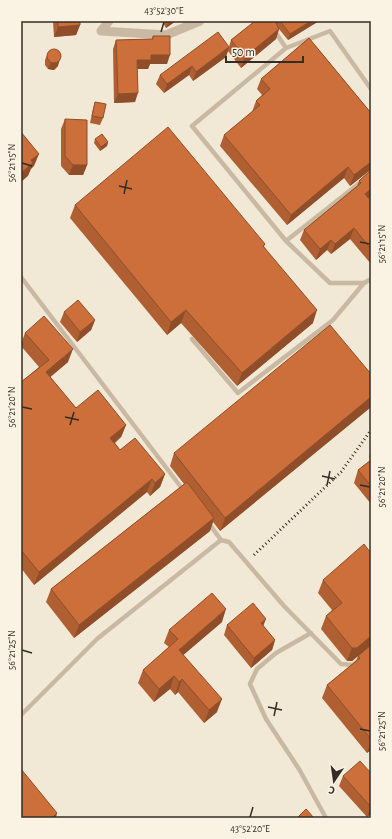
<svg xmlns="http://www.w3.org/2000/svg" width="392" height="839" viewBox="0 0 392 839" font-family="'Alegreya Sans',sans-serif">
	<rect width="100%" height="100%" fill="#f2e8d6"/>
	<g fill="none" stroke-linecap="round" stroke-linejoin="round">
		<path stroke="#cab9a2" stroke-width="4.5" d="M268 21 286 48
			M371 89 330 31 286 48 192 126 286 241 371 174
			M286 241 330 283H364L371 279
			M21 277 184 491
			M192 339 238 393 333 320 364 283
			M221 540 229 542 284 606 341 664 353 665 356 662
			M311 633 276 653 257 669 250 684 266 719 299 769 326 818
			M21 715 97 639 221 540 208 522"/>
		<path stroke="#cab9a2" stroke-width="9" d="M109 21 101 31 166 35 200 21"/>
		<path stroke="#342c25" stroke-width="3" stroke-dasharray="1 3" stroke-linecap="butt" d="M254 555 341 472 371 430"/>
	</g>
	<path fill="#af5f32" d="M53 21H80V25L76 35 54 37Z
		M162 21H176L166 28Z
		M255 21H319L288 40 279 29 276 39 241 68 228 51 226 57 193 81 189 75 164 93 156 84 160 75 229 47 231 40Z
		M153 36 167 64H150L148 69H137L135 102 114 103 113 49 116 40 152 39Z
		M309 38 371 113V196L369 198 371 201V264L350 239 331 254 327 250 316 260 300 240 304 230 357 186 359 181 370 171H369L350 186 344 178 287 225 220 146 224 135 252 112 256 101 262 95 257 89 261 79Z
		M48 53 58 66 54 70 48 69 45 65V60Z
		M95 102 103 118 100 125 90 123 93 109Z
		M65 119 87 165 83 175H69L61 166V129Z
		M95 139 108 142 107 146 100 151 94 143Z
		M75 205 265 244 264 247 313 323 237 386 181 323 167 335 70 218Z
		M64 312 95 320 91 330 77 342 60 322Z
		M25 333 68 362 50 377 76 408 126 425 121 437 115 443 120 450 165 474 160 487 150 496 147 492 34 585 21 568V382L39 367 21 346V344Z
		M371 374V407L220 531 213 522 210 531 74 638 46 602 51 589 184 484 170 466 174 453Z
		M371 451V504L354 483 358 470 371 460 369 457Z
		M371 551V750L367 753 322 698 327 685 356 661 358 656 352 661H347L321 629 326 616 332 610 318 593 323 580Z
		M222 622 183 655 217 712 204 723 178 692 175 695 170 689 154 702 138 683 143 670 169 647 164 643 169 630Z
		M227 625 263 626 275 640 272 650 251 668 224 635Z
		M371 773V814L367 817 339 786 343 776Z"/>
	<path fill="#8f4e29" d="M169 21H176L166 28Z
		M311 21H319L288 40 290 34Z
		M80 25 76 35 54 37 58 27Z
		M279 29 276 39 241 68 245 57Z
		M229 47 226 57 193 81 196 72Z
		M151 55H170L167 64H150L148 69H134L137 60Z
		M60 59 58 66 54 70 48 69 51 62Z
		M192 66 189 75 164 93 167 84Z
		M138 93 135 102 114 103 118 94Z
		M108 142 107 146 100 151 101 147Z
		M39 154 34 166 31 169 28 176 21 182V173L31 160Z
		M371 162V171H369L350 186 354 175Z
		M73 165H87L83 175H69Z
		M348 167 344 178 287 225 291 215Z
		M371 189V196L361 204 365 194Z
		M354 228 350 239 331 254 335 244Z
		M331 240 327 250 316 260 320 249Z
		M186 310 181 323 167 335 171 322Z
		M317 310 313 323 237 386 242 373Z
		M95 320 91 330 77 342 80 332Z
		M73 349 68 362 41 385 46 372Z
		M371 397V407L220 531 225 518Z
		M126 425 121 437 105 450 110 438Z
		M165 474 160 487 150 496 155 483Z
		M152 479 147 492 34 585 39 572Z
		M214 518 210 531 74 638 79 625Z
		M226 609 222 622 174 663 179 650Z
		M266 619 262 629 261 623Z
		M371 636V644L370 646 352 661H347L352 648Z
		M275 640 272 650 251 668 254 658Z
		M174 676 170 689 154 702 159 689Z
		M182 679 178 692 175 695 179 682Z
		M222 699 217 712 204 723 209 710Z
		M371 742V750L367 753Z
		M371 807V814L367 817Z
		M57 813 56 818H52Z"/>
	<path fill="#cc6f3a" stroke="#8f4e29" d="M58 21H80V25L58 27Z
		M255 21H275L279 29 245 57 231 40Z
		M280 21H311L290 34Z
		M218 32 229 47 196 72 192 66 167 84 160 75Z
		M153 36H170V55H151V60H137L138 93 118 94 116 40 153 39Z
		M309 38 371 113V162L354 175 348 167 291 215 224 135 260 105 256 101 270 89 261 79Z
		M47 56a7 7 0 1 1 14 0a7 7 0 1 1-14 0Z
		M95 102 106 104 103 118 92 116Z
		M65 119 87 120V165H73L65 156Z
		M168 127 265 244 263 246 317 310 242 373 186 310 171 322 75 205Z
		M21 132 39 154 31 160 33 163 21 173Z
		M102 134 108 142 101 147 95 139Z
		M371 170V189L365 194 371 201V249L354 228 335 244 331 240 320 249 304 230 361 183 359 181Z
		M78 300 95 320 80 332 64 312Z
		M44 316 73 349 46 372 76 408 98 390 126 425 110 438 120 450 135 438 165 474 155 483 152 479 39 572 21 550V382L49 360 25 333Z
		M330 325 371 374V397L225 518 174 453Z
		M371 460V486L358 470Z
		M187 482 214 518 79 625 51 589Z
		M364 544 370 552 371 551V636L357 648H352L326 616 342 603 323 580Z
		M212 593 226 609 179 650 222 699 209 710 182 679 179 682 174 676 159 689 143 670 178 639 169 630Z
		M253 603 266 619 261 623 275 640 254 658 227 625Z
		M371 645V739L327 685 360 658 358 656Z
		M360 761 371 773V807L343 776Z
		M21 769 57 813 52 818H21Z
		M306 809 314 818H297Z"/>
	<path fill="none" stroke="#342c25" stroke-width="1.5" d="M161 32 164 22M22 163 32 166M119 186 132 189M124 194 127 180M360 242 370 244M22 407 32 409M65 417 79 420M70 425 74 412M322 476 335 479M327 485 330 471M360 485 370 487M22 650 32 653M268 707 282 710M274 716 277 702M360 729 370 731M250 817 253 807"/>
	<rect width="392" height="839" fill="none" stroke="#faf2e2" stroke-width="44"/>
	<g transform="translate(334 781) rotate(193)" stroke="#faf2e2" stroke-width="3" paint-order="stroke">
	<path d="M0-3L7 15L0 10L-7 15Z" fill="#342c25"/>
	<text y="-6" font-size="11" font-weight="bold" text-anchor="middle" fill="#342c25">С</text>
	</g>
	<path d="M226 56v6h77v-6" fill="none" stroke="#342c25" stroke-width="2"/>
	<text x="232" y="56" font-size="12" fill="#342c25" stroke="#faf2e2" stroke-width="3" paint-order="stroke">50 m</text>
	<rect x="22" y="22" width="348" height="795" fill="none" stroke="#342c25" stroke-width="1.5"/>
	<g font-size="10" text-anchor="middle" fill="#342c25">
		<text x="164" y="14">43°52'30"E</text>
		<text transform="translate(11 163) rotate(-90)" y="4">56°21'15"N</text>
		<text transform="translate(381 244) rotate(-90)" y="4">56°21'15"N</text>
		<text transform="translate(11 407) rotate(-90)" y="4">56°21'20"N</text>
		<text transform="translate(381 487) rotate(-90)" y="4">56°21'20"N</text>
		<text transform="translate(11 650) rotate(-90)" y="4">56°21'25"N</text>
		<text transform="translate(381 731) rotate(-90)" y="4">56°21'25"N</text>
		<text x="250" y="832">43°52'20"E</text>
	</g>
</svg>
